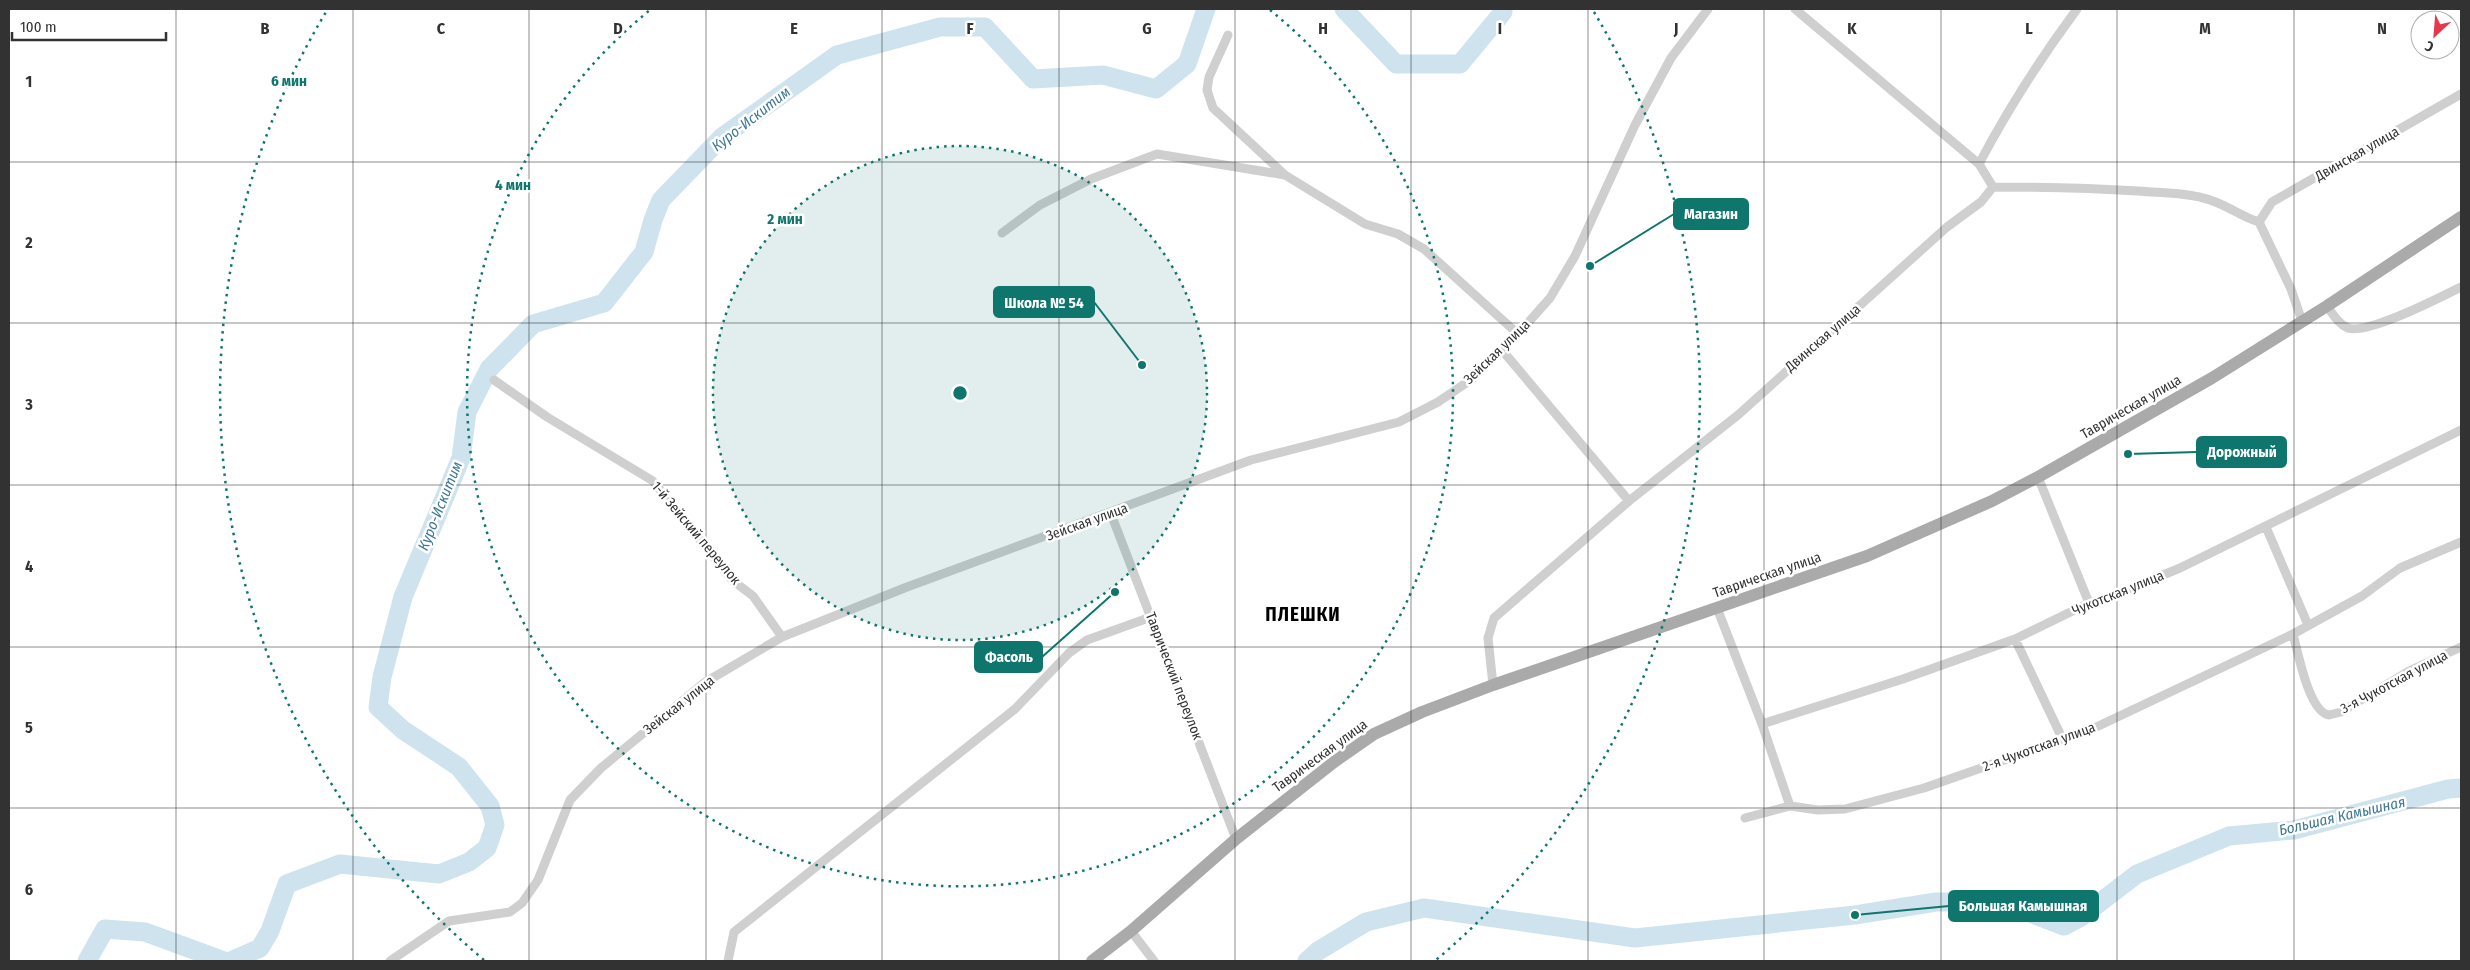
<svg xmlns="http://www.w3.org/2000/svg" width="2470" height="970" viewBox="0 0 2470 970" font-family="'Fira Sans Condensed',sans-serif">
	<rect width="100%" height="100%" fill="#fff"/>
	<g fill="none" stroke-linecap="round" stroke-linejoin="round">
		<path stroke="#cee3ee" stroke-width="19" d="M1344 9 1396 64H1460L1503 12V9
			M87 961 105 929 145 932 224 961
			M231 961 260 948 270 931 287 884 340 864 439 874 469 862 487 848 495 825 490 806 459 767 403 730 378 707 382 677 403 597 461 458 467 412 489 369 533 324 604 303 644 252 653 220 661 200 722 137 837 55 940 27H985L1033 79 1103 75 1156 89 1187 64 1206 9
			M1307 961 1318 951 1366 922 1424 908 1635 938 1855 915 1936 902H2001L2064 926 2081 917 2137 874 2229 836 2294 830 2448 789 2461 788"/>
		<path stroke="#cfcfcf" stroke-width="9" d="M1795 9 1979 164 1993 187
			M1228 35 1209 77 1207 90 1213 108 1285 175 1365 224 1398 234 1424 249 1518 334
			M1979 164C2008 109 2040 59 2077 9
			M2259 222 2272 202 2461 94
			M1002 233 1040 205 1091 179 1157 154 1285 175
			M2327 306C2333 314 2338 324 2348 328 2367 335 2441 297 2461 287
			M1502 350 1629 501
			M494 380 547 417 653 481 732 580 753 596 782 637
			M2038 477 2089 603
			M1111 514 1236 839
			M2266 527 2308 625
			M1717 608 1762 724 1790 806 1818 810 1845 809 1924 788 2090 730 2293 634 2362 596 2400 568 2461 542
			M2293 634C2298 653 2309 712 2329 715L2341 712 2409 671 2461 647
			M2015 639 2062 738
			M1493 685 1488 638 1494 618 1629 501 1738 415 1947 227 1981 202 1993 187C2042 187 2090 188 2138 191 2159 193 2182 192 2203 198 2223 202 2239 216 2259 222L2291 289 2302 321
			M1762 724 1903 679 2015 639 2089 603 2110 597 2180 568 2461 430
			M1745 818 1790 806
			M1131 931 1154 961
			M390 961 449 921 510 912 522 903 538 880 570 800 601 768 704 683 782 637 907 587 1251 460 1399 422 1438 402 1472 379 1518 334 1550 298 1575 256 1635 125 1671 58 1708 9
			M728 961 734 932 1015 709 1069 653 1087 640 1151 617"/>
		<path stroke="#aaa" stroke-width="12" d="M1092 961 1131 931 1236 839 1334 762 1374 734 1422 712 1493 685 1867 556 1992 501 2038 477 2212 378 2327 306 2461 217"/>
	</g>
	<path fill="none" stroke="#323232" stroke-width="1" stroke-opacity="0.55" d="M176 9V961M353 9V961M529 9V961M706 9V961M882 9V961M1059 9V961M1235 9V961M1411 9V961M1588 9V961M1764 9V961M1941 9V961M2117 9V961M2294 9V961M9 162H2461M9 323H2461M9 485H2461M9 647H2461M9 808H2461"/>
	<circle cx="960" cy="393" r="247" fill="#0f766e" fill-opacity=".12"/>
	<g fill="none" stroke="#0f766e" stroke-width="2.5" stroke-dasharray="2.5 5">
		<circle cx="960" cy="393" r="247"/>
		<path d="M1270 10A493 493 0 1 1 650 10"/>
		<path d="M484 960A740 740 0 0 1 326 12M1594 12A740 740 0 0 1 1436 960"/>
	</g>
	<g text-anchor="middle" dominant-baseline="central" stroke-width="5" stroke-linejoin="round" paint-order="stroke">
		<g font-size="14" fill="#323232" stroke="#fff">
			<text transform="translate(2357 154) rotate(-30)">Двинская улица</text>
			<text transform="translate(1823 338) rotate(-41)">Двинская улица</text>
			<text transform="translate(1497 352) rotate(-44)">Зейская улица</text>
			<text transform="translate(2131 407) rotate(-30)">Таврическая улица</text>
			<text transform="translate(1087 522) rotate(-20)">Зейская улица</text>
			<text transform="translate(696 533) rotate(50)">1-й Зейский переулок</text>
			<text transform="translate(1767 575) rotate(-19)">Таврическая улица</text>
			<text transform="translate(2118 593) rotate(-22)">Чукотская улица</text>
			<text transform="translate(1174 676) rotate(69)">Таврический переулок</text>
			<text transform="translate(2394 682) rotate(-28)">3-я Чукотская улица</text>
			<text transform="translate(679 705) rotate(-38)">Зейская улица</text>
			<text transform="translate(2039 747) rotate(-20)">2-я Чукотская улица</text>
			<text transform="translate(1320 756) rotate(-36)">Таврическая улица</text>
		</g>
		<g font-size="15" font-style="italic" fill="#3f7896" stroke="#fff">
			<text transform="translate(751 119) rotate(-38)">Куро-Искитим</text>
			<text transform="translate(440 506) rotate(-68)">Куро-Искитим</text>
			<text transform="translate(2342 816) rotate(-13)">Большая Камышная</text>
		</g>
		<g font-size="19" font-weight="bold" letter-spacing="1" fill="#000" stroke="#fff">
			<text x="1303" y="614">ПЛЕШКИ</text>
		</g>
	</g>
	<g font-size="16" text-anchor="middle" font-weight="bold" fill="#323232" stroke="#fff" stroke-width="5" stroke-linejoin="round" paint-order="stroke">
		<text x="265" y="34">B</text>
		<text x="441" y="34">C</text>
		<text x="618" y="34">D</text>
		<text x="794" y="34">E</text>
		<text x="970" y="34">F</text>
		<text x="1147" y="34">G</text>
		<text x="1323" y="34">H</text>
		<text x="1500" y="34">I</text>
		<text x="1676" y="34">J</text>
		<text x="1852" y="34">K</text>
		<text x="2029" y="34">L</text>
		<text x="2205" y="34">M</text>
		<text x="2382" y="34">N</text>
		<text x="29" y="87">1</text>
		<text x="29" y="248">2</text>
		<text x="29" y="410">3</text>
		<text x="29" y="572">4</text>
		<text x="29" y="733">5</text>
		<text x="29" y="895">6</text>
	</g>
	<circle cx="960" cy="393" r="8" fill="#0f766e" stroke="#fff" stroke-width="2.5"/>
	<g font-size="15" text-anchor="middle" font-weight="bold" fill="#0f766e" stroke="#fff" stroke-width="5" stroke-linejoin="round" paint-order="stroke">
		<text x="289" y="86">6 мин</text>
		<text x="513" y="190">4 мин</text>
		<text x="785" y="224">2 мин</text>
	</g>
	<path fill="none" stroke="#0f766e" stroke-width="2" d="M1590 266L1674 214M1142 365L1094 302M2128 454L2197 452M1115 592L1042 657M1855 915L1949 906"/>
	<g fill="#0f766e" stroke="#fff" stroke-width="2">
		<circle cx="1590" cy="266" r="5"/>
		<circle cx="1142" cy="365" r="5"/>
		<circle cx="2128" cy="454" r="5"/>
		<circle cx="1115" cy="592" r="5"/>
		<circle cx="1855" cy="915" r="5"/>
	</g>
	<g fill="#0f766e" stroke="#0f766e" stroke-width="2">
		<rect x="1674" y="199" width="74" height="30" rx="5"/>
		<rect x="994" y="287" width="100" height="30" rx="5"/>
		<rect x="2197" y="437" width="89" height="30" rx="5"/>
		<rect x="975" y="642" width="67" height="30" rx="5"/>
		<rect x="1949" y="891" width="149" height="30" rx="5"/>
	</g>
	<g font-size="15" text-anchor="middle" font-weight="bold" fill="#fff">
		<text x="1711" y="219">Магазин</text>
		<text x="1044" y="308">Школа № 54</text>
		<text x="2242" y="457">Дорожный</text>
		<text x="1009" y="662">Фасоль</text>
		<text x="2023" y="911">Большая Камышная</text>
	</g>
	<rect width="2470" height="970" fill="none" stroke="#323232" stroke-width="20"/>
	<g transform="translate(2435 35) rotate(206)"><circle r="24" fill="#ffffff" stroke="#adadad"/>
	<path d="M0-4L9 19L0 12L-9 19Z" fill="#e6384c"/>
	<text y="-8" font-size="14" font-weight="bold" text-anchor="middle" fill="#323232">С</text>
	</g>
	<path d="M12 32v8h154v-8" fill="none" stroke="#323232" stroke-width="2.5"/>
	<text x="20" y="32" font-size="15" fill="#323232" stroke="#ffffff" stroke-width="4" paint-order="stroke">100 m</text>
</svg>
